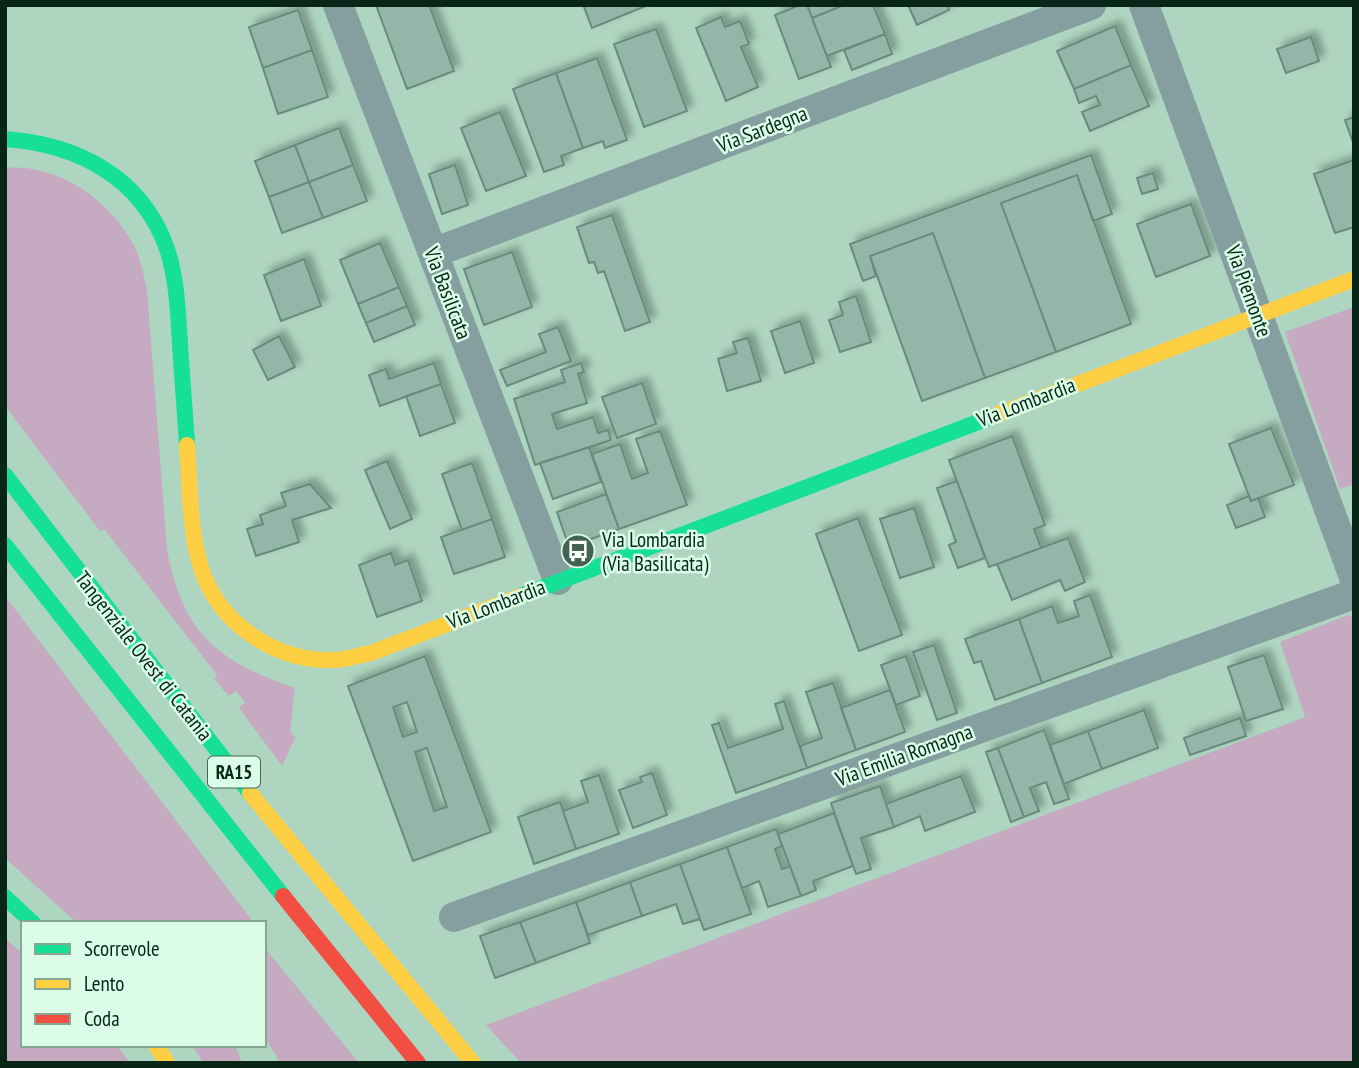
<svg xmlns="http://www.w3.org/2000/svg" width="1359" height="1068" viewBox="0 0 1359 1068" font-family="'PT Sans Narrow',sans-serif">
	<defs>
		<filter id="shadow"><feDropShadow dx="6" dy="-6" stdDeviation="3.5" flood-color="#0004"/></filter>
	</defs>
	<rect width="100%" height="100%" fill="#aed5bf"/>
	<path fill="#c6aac1" d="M5 168C55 163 106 197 130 239 140 254 143 272 147 290L167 549C182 633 218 662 295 688L290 731 295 738 282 766 239 708 245 702 236 691 229 696 214 679 217 675 104 529 100 531 5 406Z
		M1354 307V484L1340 489 1285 332Z
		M5 596 254 923H77L5 858Z
		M1350 614 1354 623V1063H521L486 1025 1305 717 1280 642Z
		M5 938 23 954V1045H117L130 1063H5Z
		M264 947 359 1063H277L278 1059 264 1036Z
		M192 1045H235L242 1063H203Z"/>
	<path fill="#94b6a9" stroke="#658c7f" stroke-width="2" fill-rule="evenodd" filter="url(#shadow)" d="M376 5H429L454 71 407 89Z
		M589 5H648L592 28 584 7Z
		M800 5H807L831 67 799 79 775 15Z
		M807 5H844L812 18Z
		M844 5H873L885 34 827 56 812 18Z
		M908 5H947L949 10 917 25Z
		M298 10 312 50 263 68 249 27Z
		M721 17 725 27 740 21 749 44 741 47 758 87 726 101 696 28Z
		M1115 26 1131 65 1074 89 1057 51Z
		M656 29 687 111 644 127 614 44Z
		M885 34 892 54 852 70 844 50Z
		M1311 37 1319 61 1286 73 1277 49Z
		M312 50 328 97 278 114 263 68Z
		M597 58 627 140 605 148 603 141 583 148 556 73Z
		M1131 65 1149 106 1090 131 1082 112 1100 105 1096 96 1079 103 1074 89Z
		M556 73 583 148 561 156 564 165 544 172 513 89Z
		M500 112 526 176 486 191 461 128Z
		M1354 117V145L1345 120Z
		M339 128 353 165 309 182 295 145Z
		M295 145 309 182 269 197 255 161Z
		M1091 155 1112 214 1093 221 1077 175 1001 203 1056 352 985 378 933 233 870 256 876 276 863 281 850 244Z
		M1354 160V227L1335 233 1314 174Z
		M353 165 367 201 323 218 309 182Z
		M455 165 468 205 442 214 429 174Z
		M1153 173 1158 189 1142 194 1137 178Z
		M1077 175 1131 324 1056 352 1001 203Z
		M309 182 323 218 282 233 269 197Z
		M1191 204 1210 256 1156 277 1137 224Z
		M612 215 650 322 625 331 604 271 598 273 594 262 589 263 577 227Z
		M933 233 985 378 922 401 870 256Z
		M380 243 399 287 358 304 340 260Z
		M512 252 532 307 484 325 464 269Z
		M304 259 321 306 281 321 264 275Z
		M399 287 407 306 366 323 358 304Z
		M856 296 871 342 840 352 829 320 843 315 839 302Z
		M407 306 415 325 374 342 366 323Z
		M800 321 814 363 785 373 771 331Z
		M558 327 571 361 507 386 500 370 546 352 539 334Z
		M279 336 295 367 268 380 253 350Z
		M748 338 761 381 727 391 718 359 737 353 733 342Z
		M434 363 441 384 380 406 369 375 386 369 389 379Z
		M581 363 584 372 578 374 587 403 552 414 557 429 593 417 598 433 608 430 611 440 535 465 514 399 565 382 561 370Z
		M642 383 656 424 617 438 602 397Z
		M441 384 455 423 420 436 406 396Z
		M1271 428 1294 485 1251 501 1229 444Z
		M660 431 687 505 619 529 592 454 620 444 632 479 648 473 636 439Z
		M1012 436 1045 525 1034 529 1041 548 989 567 949 460Z
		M589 447 601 482 553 499 540 463Z
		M387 461 412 519 390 529 365 470Z
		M472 463 492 519 462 530 442 474Z
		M957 481 985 558 958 568 949 545 956 542 937 488Z
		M310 484 331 508 292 520 299 542 256 556 247 529 263 524 260 515 286 506 281 493Z
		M606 494 619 529 569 547 557 512Z
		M1249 496 1251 501 1258 498 1265 517 1236 528 1227 505Z
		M914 508 934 567 900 578 880 519Z
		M858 518 902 635 859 651 816 534Z
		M492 519 505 557 454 574 441 537Z
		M1068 538 1085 582 1065 591 1060 580 1012 600 997 564Z
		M391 553 395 565 408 560 422 601 377 617 359 565Z
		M1090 595 1112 657 1042 683 1019 619 1052 606 1058 623 1079 616 1074 601Z
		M1019 619 1042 683 995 700 981 661 974 663 965 639Z
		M934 645 957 713 937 720 913 652Z
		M1264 655 1283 709 1246 721 1228 667Z
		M425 656 491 832 413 861 348 686ZM407 702 417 732 403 737 393 707ZM427 748 447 807 434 811 415 752Z
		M906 656 920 696 896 705 881 665Z
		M833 683 856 750 807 768 800 746 822 738 806 692Z
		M890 690 905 732 856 750 841 708Z
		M784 701 807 768 736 793 712 725 719 723 728 748 783 729 775 704Z
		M1144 710 1158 748 1102 769 1088 731Z
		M1240 718 1246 736 1190 755 1184 738Z
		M1044 730 1069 799 1054 804 1046 782 1030 788 1039 811 1024 817 998 748Z
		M1088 731 1102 769 1064 784 1050 745Z
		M998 748 1024 817 1011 822 986 752Z
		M652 773 667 815 633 828 619 790 642 782 640 777Z
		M599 775 619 834 576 849 563 811 588 802 581 781Z
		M961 776 975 812 925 831 920 816 894 827 886 804Z
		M880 786 894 827 861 838 871 869 856 874 831 803Z
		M560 802 576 849 534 864 518 817Z
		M834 813 853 866 813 881 816 890 801 896 778 834Z
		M776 829 782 846 775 849 782 869 790 866 801 896 768 907 759 881 742 888 727 847Z
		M727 847 751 914 704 930 680 864Z
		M680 864 700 919 683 924 676 904 642 916 630 882Z
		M630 882 642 916 588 935 576 902Z
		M576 902 590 943 536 963 520 922Z
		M520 922 536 963 495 978 480 936Z"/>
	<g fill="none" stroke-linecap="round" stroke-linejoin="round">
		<path stroke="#859ea0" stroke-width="30" d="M338 5 558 580
			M1144 5 1354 577
			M433 253 1091 5
			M454 917 1354 594"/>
		<path stroke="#16e098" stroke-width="16" d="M5 139C77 144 142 177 167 249 177 279 178 312 180 344 182 377 185 411 187 445
			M5 475 250 793
			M5 545 283 896
			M521 596 994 416
			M5 897 33 923"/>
		<path stroke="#ffcf43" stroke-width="16" d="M994 416 1354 279
			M187 445C190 486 189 529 201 568 219 624 276 662 334 660 346 660 359 655 371 653L521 596
			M250 793 473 1063
			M156 1045 167 1063"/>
		<path stroke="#f24e42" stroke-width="16" d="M283 896 418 1063"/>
	</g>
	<defs>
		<symbol id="bus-disc" viewBox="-11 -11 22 22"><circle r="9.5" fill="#426352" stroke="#dbfde8"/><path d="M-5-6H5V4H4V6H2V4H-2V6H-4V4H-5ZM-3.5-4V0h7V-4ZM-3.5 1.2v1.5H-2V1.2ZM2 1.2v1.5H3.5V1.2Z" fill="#fff"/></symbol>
	</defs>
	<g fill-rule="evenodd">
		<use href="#bus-disc" x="559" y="532" width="38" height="38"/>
	</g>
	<g text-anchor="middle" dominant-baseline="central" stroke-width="5" stroke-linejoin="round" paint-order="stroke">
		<rect fill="#dbfde8" stroke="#476656" stroke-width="2" x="208" y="756.5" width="52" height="31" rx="5"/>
		<g font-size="19" font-weight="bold" fill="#082617">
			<text x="234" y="772">RA15</text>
		</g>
		<g font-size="21" fill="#082617" stroke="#dbfde8">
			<text transform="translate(762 129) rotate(-21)">Via Sardegna</text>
			<text transform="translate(1249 291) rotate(70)">Via Piemonte</text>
			<text transform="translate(448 293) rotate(69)">Via Basilicata</text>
			<text transform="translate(1026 402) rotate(-21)">Via Lombardia</text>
			<text transform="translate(496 604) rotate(-21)">Via Lombardia</text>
			<text transform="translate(144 656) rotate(52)">Tangenziale Ovest di Catania</text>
			<text transform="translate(904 755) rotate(-20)">Via Emilia Romagna</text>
		</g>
		<g font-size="21" fill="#082617" stroke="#dbfde8" text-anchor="start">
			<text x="602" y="539">Via Lombardia<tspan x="602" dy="24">(Via Basilicata)</tspan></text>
		</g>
	</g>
	<rect width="1359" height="1068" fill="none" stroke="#082617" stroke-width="14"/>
	<rect x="21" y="921" width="245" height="126" fill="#dbfde8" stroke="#87a794" stroke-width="2"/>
	<rect x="35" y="944" width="35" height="10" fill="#16e098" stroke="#87a794" stroke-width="2"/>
	<text x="84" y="956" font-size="21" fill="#082617">Scorrevole</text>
	<rect x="35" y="979" width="35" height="10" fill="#ffcf43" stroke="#87a794" stroke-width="2"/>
	<text x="84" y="991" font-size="21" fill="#082617">Lento</text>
	<rect x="35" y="1014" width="35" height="10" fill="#f24e42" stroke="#87a794" stroke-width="2"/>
	<text x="84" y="1026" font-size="21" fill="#082617">Coda</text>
</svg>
